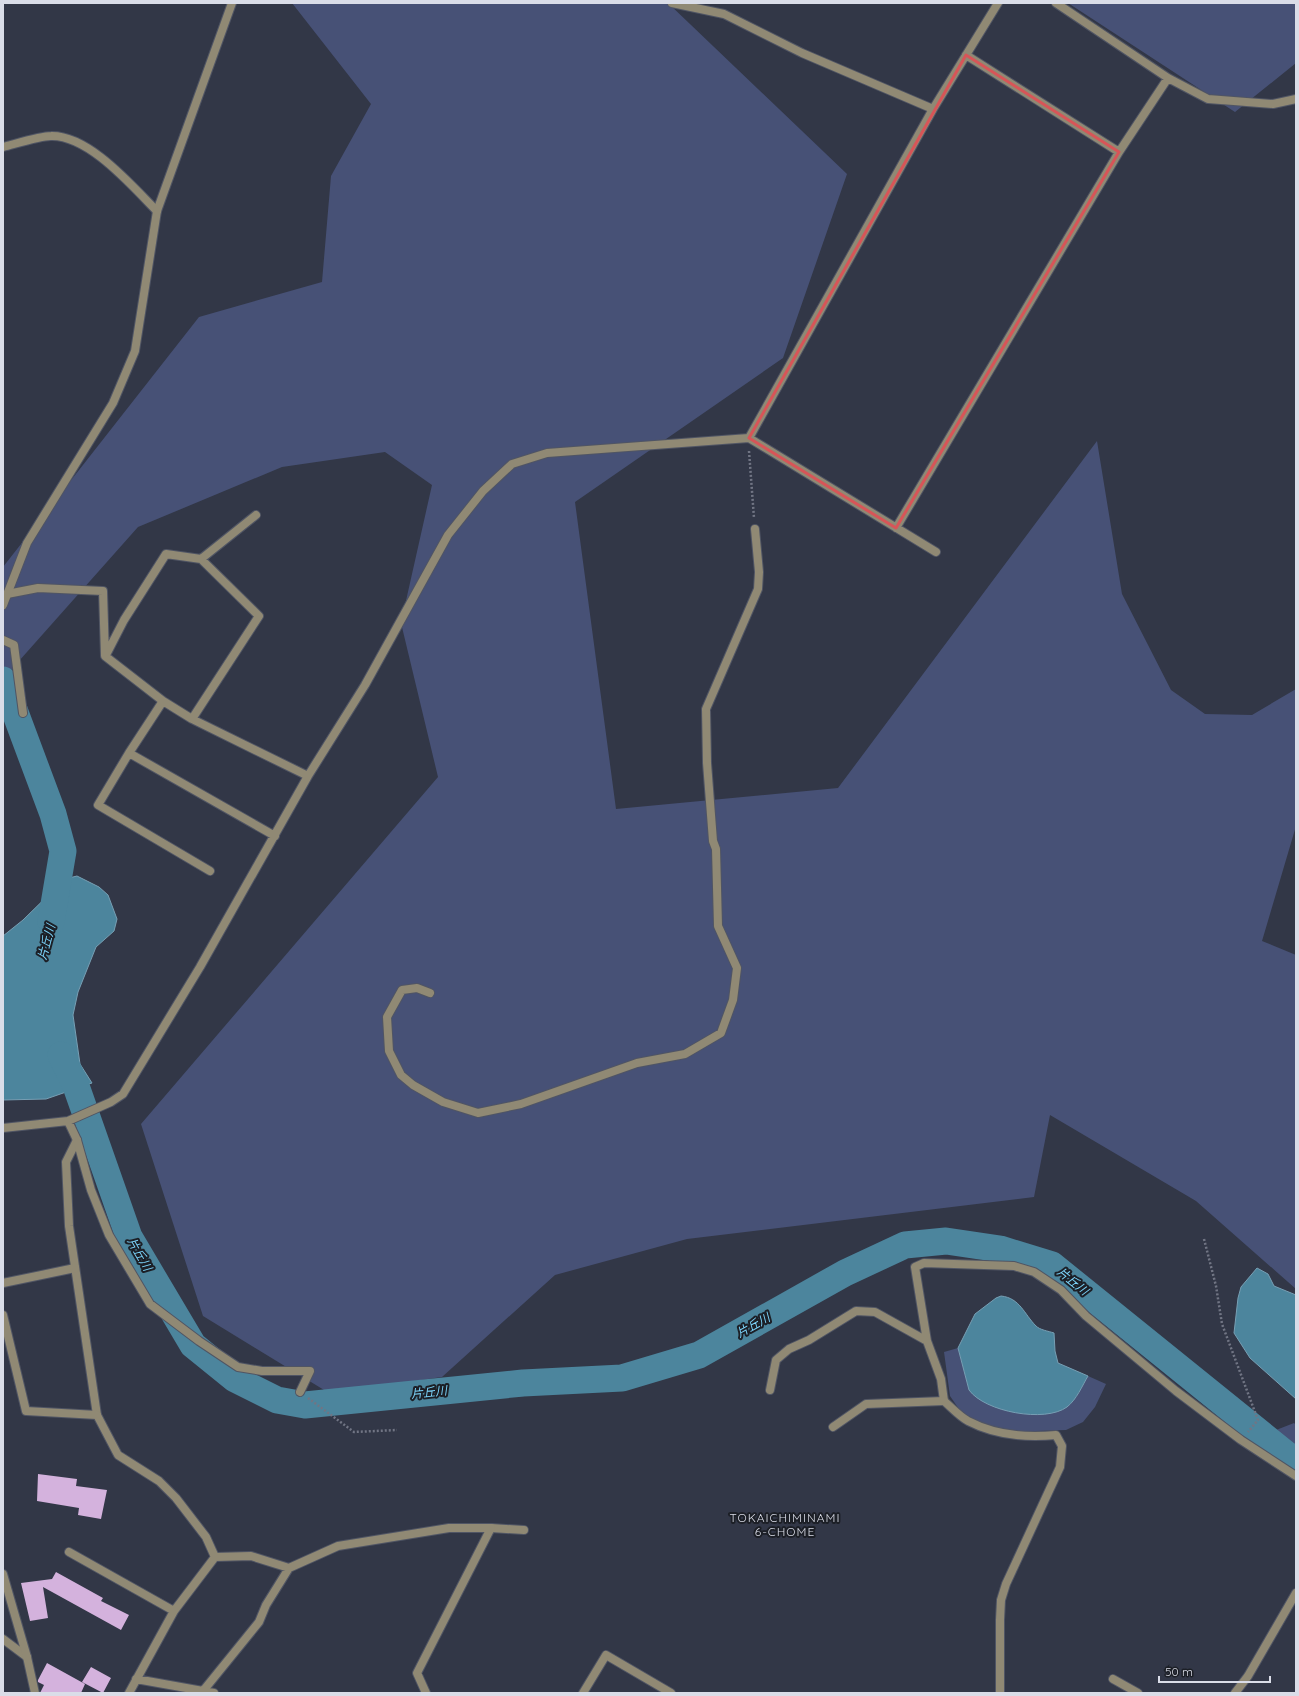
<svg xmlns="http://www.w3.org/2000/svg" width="1299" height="1696" viewBox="0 0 1299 1696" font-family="Quicksand,'Noto Sans JP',sans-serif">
	<rect width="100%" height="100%" fill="#323747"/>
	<path fill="#475176" d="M292 3H668L847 174 783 358 575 502 616 809 838 788 1097 441 1122 594 1171 690 1205 714 1252 715 1296 689V826L1262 941 1296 955V1289L1196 1201 1050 1115 1034 1197 687 1239 555 1275 442 1377 329 1393 203 1316 141 1124 438 777 401 623 432 485 385 452 282 467 138 527 3 679V567L199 317 322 282 331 176 371 104Z
		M1068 3H1296V63L1235 112Z
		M958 1348 969 1390 1076 1397 1088 1376 1106 1384 1095 1407 1083 1422 1066 1430 1011 1432 986 1426 961 1412 950 1396 944 1352Z
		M1294 1423 1296 1425V1447L1271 1432Z"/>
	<path fill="#4c859d" stroke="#779fb4" d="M77 876 99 887 108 895 117 919 114 931 96 947 78 992 73 1015 80 1064 92 1083 46 1099 3 1100V936L23 920 65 879Z
		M1257 1268 1268 1274 1274 1286 1296 1295V1399L1250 1358 1234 1333 1238 1298 1241 1287Z
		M1001 1296C1020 1298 1024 1314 1036 1326 1040 1330 1048 1331 1054 1333L1055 1351 1058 1363 1088 1376C1082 1386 1077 1399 1067 1407 1045 1423 985 1412 969 1390L958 1348 975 1314 996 1298Z"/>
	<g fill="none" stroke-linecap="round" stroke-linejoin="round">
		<path stroke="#4c859d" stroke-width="27" d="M3 680 53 814 63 851 51 922
			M61 1055 76 1086 129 1237 193 1345 235 1379 277 1400 305 1405 523 1383 622 1378 699 1355 845 1273 905 1245 946 1241 1000 1249 1052 1265 1286 1454 1296 1460"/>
	</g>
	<path fill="#d4b2dd" d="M38 1474 77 1479 76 1486 107 1490 101 1519 78 1515 79 1508 37 1501Z
		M56 1572 103 1598 101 1601 129 1615 121 1630 43 1587 48 1618 30 1621 21 1583 52 1579Z
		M47 1663 85 1684 81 1693H40L44 1685 38 1682V1680Z
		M91 1667 111 1678 103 1693 82 1682Z"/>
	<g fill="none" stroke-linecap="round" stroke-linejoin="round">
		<defs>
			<path id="service" d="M77 1140 66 1162 69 1226 97 1415
				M770 1390 776 1360 789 1349 809 1340 856 1311 875 1312 927 1341
				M833 1427 866 1404 944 1401 941 1379 927 1341 915 1267 924 1263 1014 1266 1034 1272 1061 1290 1086 1316 1176 1391 1241 1440 1296 1476
				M491 1528 524 1530
				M583 1693 606 1655 671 1693"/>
			<path id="minor" d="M672 3 724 14 802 53 933 109
				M1056 3 1168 78 1208 99 1273 104 1296 99
				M966 55 1119 152
				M3 147C15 144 40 136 51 136 89 135 132 186 157 211
				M749 438 933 109 998 3
				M896 528 1119 152 1168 78
				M201 559 256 515
				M7 594 38 588 103 591 105 656 163 701 192 719 308 776
				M3 640 14 645 23 713
				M106 655 124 620 166 554 201 559 259 616 192 719
				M163 701 129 753 98 805 210 871
				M129 753 275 836
				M430 993 417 988 402 990 387 1017 389 1051 401 1075 413 1085 443 1102 478 1113 521 1104 637 1063 685 1054 721 1033 733 1000 737 968 718 926 716 849 713 841 707 763 706 709 758 589 759 572 755 529
				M68 1121 77 1140 91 1190 109 1235 150 1304 199 1341 238 1367 262 1371H310L300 1392
				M3 1128 68 1121 111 1102 123 1094 200 967 308 776 365 685 448 535 483 491 512 464 547 453 749 438 936 552
				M3 1283 75 1268
				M3 1315 26 1411 97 1415 118 1455 159 1481 176 1498 206 1537 215 1557
				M944 1401C951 1407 959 1416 968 1421 995 1435 1026 1438 1056 1435L1062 1446 1060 1467 1006 1584 1001 1600 1000 1620V1693
				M69 1552 174 1611
				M215 1557 251 1556 289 1568 338 1546 449 1528H491L417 1673 426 1693
				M3 1639 27 1657
				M136 1679 214 1693
				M1113 1679 1138 1693
				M203 1691 259 1622 266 1605 289 1568
				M129 1693 174 1611 215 1557
				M1235 1693 1248 1676 1296 1593"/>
			<path id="tertiary" d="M3 605 27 543 113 403 135 351 157 211 232 3
				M3 1574 27 1657 35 1693"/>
		</defs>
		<use href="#service" stroke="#505564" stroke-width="10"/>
		<use href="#minor" stroke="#505564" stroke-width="10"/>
		<use href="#tertiary" stroke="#505564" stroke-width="10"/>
		<path stroke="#717584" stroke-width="2.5" stroke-dasharray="2 2" stroke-linecap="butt" d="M749 451 754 518
			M1204 1239 1216 1286 1222 1324 1258 1420 1248 1432
			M308 1398 354 1432 397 1430"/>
		<use href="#service" stroke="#908974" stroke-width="8"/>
		<use href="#minor" stroke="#908974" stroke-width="8"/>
		<use href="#tertiary" stroke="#908974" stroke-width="8"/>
	</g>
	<path fill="none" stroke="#d75558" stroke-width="3" stroke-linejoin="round" d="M966 55 1119 152 896 528 749 438Z"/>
	<g text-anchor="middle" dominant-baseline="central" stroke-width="4" stroke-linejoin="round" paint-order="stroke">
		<g font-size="12" font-style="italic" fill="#7bd3f9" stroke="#1c1f26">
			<text transform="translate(46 942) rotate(-75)">片丘川</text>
			<text transform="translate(140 1254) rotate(60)">片丘川</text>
			<text transform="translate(1073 1281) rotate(39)">片丘川</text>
			<text transform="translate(753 1325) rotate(-29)">片丘川</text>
			<text transform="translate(429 1392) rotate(-6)">片丘川</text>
		</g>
		<g font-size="12" letter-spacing="1" fill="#dadde8" stroke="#1c1f26">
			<text x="785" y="1517">TOKAICHIMINAMI<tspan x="785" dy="14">6-CHOME</tspan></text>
		</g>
	</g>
	<rect width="1299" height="1696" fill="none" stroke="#dadde8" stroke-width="8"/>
	<path d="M1159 1676v6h111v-6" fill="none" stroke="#dadde8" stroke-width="2"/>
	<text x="1165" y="1676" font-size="12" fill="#dadde8" stroke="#1c1f26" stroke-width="3" paint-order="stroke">50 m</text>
</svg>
